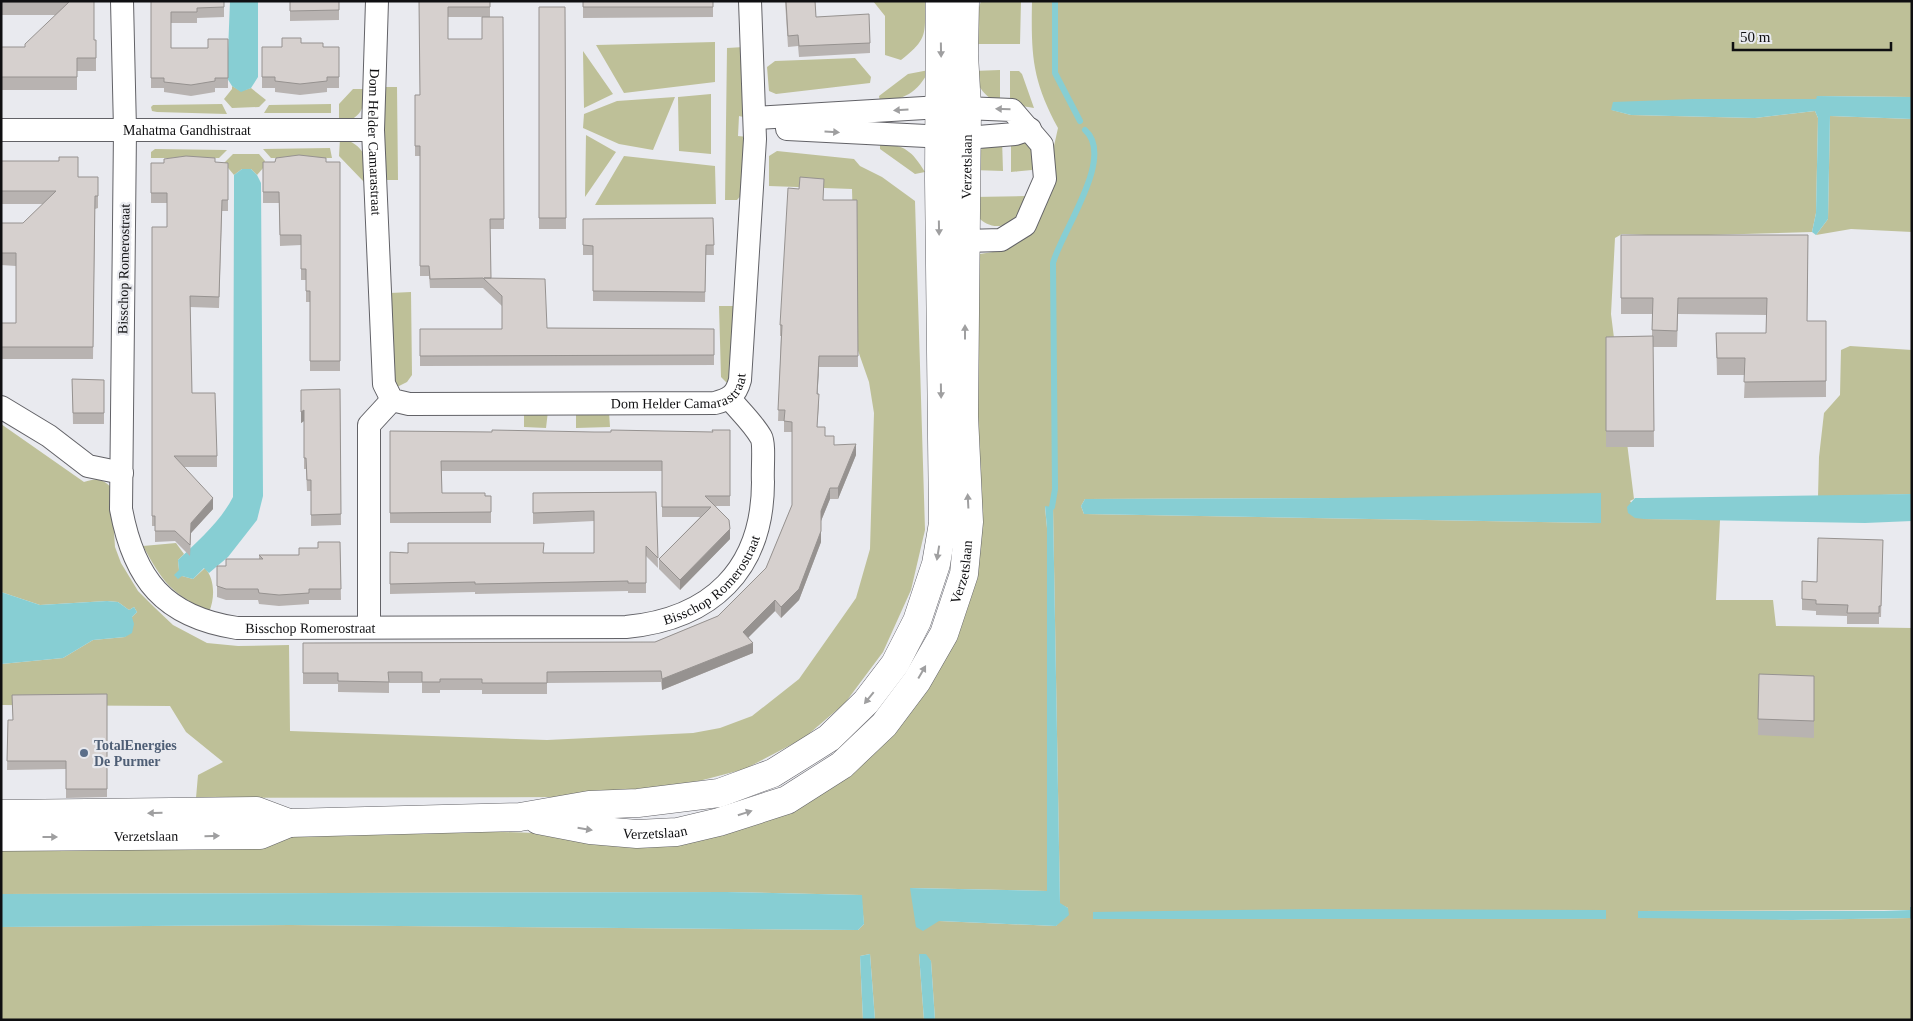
<svg xmlns="http://www.w3.org/2000/svg" width="1913" height="1021" viewBox="0 0 1913 1021" font-family="'Times New Roman',serif">
	<rect width="100%" height="100%" fill="#e9eaef"/>
	<path fill="#bec098" fill-rule="evenodd" d="M873 1H925C925 34 928 39 901 60L885 55V16Z
		M981 1H1021L1020 44H973V26Z
		M1032 1H1912V97L1818 96 1817 99 1612 110 1631 115 1755 118 1815 111 1818 118 1816 213 1812 232 1672 236 1622 234 1615 238 1611 314 1634 499 1630 501 1644 519 1720 520 1716 600H1773L1776 626 1912 628 1910 910 1638 911 1792 920 1910 918 1912 1020H935L931 961 919 954 924 1020H875L870 954 860 956 863 1020H1V927L290 925 858 930 864 924 861 895 726 892 1 894V843L426 829 667 838 716 831 880 736 967 565V256L999 251 1052 155 1058 128C1032 80 1031 55 1032 1ZM1339 498 1601 523 1084 514 1081 506 1085 499ZM1045 507H1053L1060 904 1068 908 1056 926 939 921 911 888 1047 891V528ZM1606 910V919H1093Z
		M715 42V82L624 93 596 45Z
		M744 47 748 118 739 116 738 136 748 137 744 192 737 200H725L727 48Z
		M583 51 613 94 584 108Z
		M855 58 871 77 870 83 776 94 769 91 767 67 775 61Z
		M929 70C918 93 903 100 880 102L879 96 908 74Z
		M1000 70V103C983 96 979 88 973 71Z
		M1010 71H1019L1022 74 1034 108 1010 104Z
		M232 86 241 91 251 88 266 100 259 107 232 108 224 99 232 89Z
		M383 87H397L398 180H384Z
		M353 89H367C364 107 361 121 339 122V104Z
		M711 94V154L679 151 678 97Z
		M675 97 653 150 619 144 583 128 584 114 617 101Z
		M222 104 227 114 157 112 152 111 151 107 153 105Z
		M331 104V113H264L269 105Z
		M1830 116 1912 119V232L1851 229 1816 235 1828 219Z
		M586 135 616 152 585 197Z
		M1015 137 1032 146V170L1011 172V138Z
		M340 138C366 145 367 158 367 182H364L339 156Z
		M1002 139 1003 171 973 170C976 148 983 147 1002 139Z
		M880 143C905 145 912 151 925 172L915 174 880 149Z
		M330 148 332 158H271L263 149Z
		M155 149 227 150 219 158H151V152Z
		M777 151 854 159 860 166 882 177 915 201 925 530 911 590 883 652 845 703 804 738 745 769 676 787 558 797 196 798 198 775 223 762 186 732 170 706 1 705V664L63 658 93 640 125 637 132 617 137 612 134 607 129 610 118 602 107 601 40 605 1 592V424L84 482C96 478 101 478 111 487L115 547 121 563 138 591 154 607 173 625 207 643 238 646 289 645 290 731 547 740 693 733 720 728 752 716 799 679 856 598 870 549 874 413 869 382 856 345 852 189 769 186V156Z
		M233 154H259L265 161 264 167 257 175 251 169H242L234 175 224 163Z
		M624 156 715 166 716 204 595 205Z
		M1026 196C1023 203 1021 213 1016 218 1004 230 987 228 977 216L974 197Z
		M411 292 412 375 407 382 397 387 393 380 390 293Z
		M719 306H737L728 384 721 377Z
		M1850 346 1912 350V494L1818 497 1819 457 1824 413 1840 395 1841 350Z
		M548 411 546 428 524 427V413Z
		M576 412H609L610 427 576 428Z
		M176 543 184 554 178 560 179 570 182 576 193 579 205 568C215 579 215 599 209 612 170 592 164 584 143 546Z"/>
	<path fill="#87ced3" d="M230 1H258V77L251 88 241 92 232 86 227 78Z
		M1817 96 1912 97V119L1830 116 1828 219 1816 235 1812 232 1816 213 1818 118 1815 111 1755 118 1631 115 1611 110 1613 102 1693 99H1816Z
		M242 169H251L257 175 261 183 263 496 257 520 228 557 209 573 204 568 193 579 182 576 178 579 174 575 179 570 178 560C199 540 220 522 233 497L234 193V175Z
		M1601 493V523L1084 514 1081 506 1085 499 1339 498Z
		M1912 494V521L1865 523 1644 519 1635 518 1628 513 1627 507 1635 498H1643Z
		M1045 506 1053 507 1060 903 1068 908 1069 915 1056 926 939 921 923 931 916 927 910 888 1047 891V528Z
		M1 592 40 605 107 601 118 602 129 610 134 607 137 612 132 617 134 624 132 633 125 637 93 640 63 658 1 664Z
		M726 892 862 895 864 924 858 930 290 925 1 927V894Z
		M1910 907H1912V923L1910 918 1792 920 1638 918V911H1884L1910 910Z
		M1316 909 1606 910V919H1093V912Z
		M870 954 875 1020H863L860 956Z
		M919 954H926L931 961 935 1020H924Z"/>
	<g fill="none" stroke-linecap="round" stroke-linejoin="round">
		<path stroke="#87ced3" stroke-width="6" d="M1055 1V73L1080 121
			M1052 507 1055 489 1053 263C1061 232 1116 157 1085 130"/>
		<defs>
			<g id="minor">
				<path id="s1" d="M122 1 125 130 121 509C134 579 164 617 237 628L626 627C711 619 763 570 763 482 762 472 765 444 761 437 753 423 740 411 730 399"/>
				<path id="s2" d="M377 1 373 130 384 384 392 400 409 404 715 403C730 399 736 395 740 380L755 139 750 1"/>
				<path d="M756 118 941 107 1012 110 1042 145 1045 179 1025 225 1001 240 965 241"/>
				<path d="M787 129 966 138 1015 134 1030 129"/>
				<path id="s3" d="M1 130H373"/>
				<path d="M1 407 49 436 88 466 122 473"/>
				<path d="M369 627V425L392 400"/>
			</g>
			<g id="secondary">
				<path d="M1 814 257 811 289 823 520 817 589 805 638 803 719 793 773 773 829 738 866 702 895 664 917 621 936 564 943 523 939 179 940 1"/>
				<path id="s4" d="M538 820 590 830 637 834 677 832 719 822 787 800 842 765 884 725 917 681 944 634 964 574 969 522 964 416 967 108 964 54 965 1"/>
				<path id="s5" d="M1 837 260 835 289 823"/>
			</g>
		</defs>
		<use href="#minor" stroke="#626267" stroke-width="24"/>
		<use href="#secondary" stroke="#626267" stroke-width="29"/>
		<use href="#minor" stroke="#fff" stroke-width="22"/>
		<use href="#secondary" stroke="#fff" stroke-width="28"/>
	</g>
	<path fill="#b8b3b1" d="M1 1H94V40H96V71H77V90H1V47H25L56 15H1Z
		M151 1H224V17L197 18V23H171V48H208L228 39V88H215V92L191 96 164 92V88H151Z
		M290 1H339V20L290 21Z
		M419 1H490V17H448V39H482L503 17 504 229H490L491 278 547 328 714 329V365L420 366V329H502V306L483 288H430L429 276H420V156H415V95H420Z
		M583 1H713V17L583 18Z
		M785 1H815L816 17 870 43V53L799 57 798 46 788 47Z
		M539 7H565L566 229H539Z
		M301 43 323 47H339V88H327V92L300 95 275 92V88H262V47H282Z
		M1 161 78 177H98V208L95 209 93 359H1V323H16V266L1 265V223H23L43 204H1Z
		M263 162H340V371H310V302H306V280H301V245L280 246 279 203H263Z
		M151 163H228V211H222L219 308 190 307 192 393 217 456V467H184L213 509 191 533 190 556 175 541 155 542V526H152V227H167V203H151Z
		M824 200H857L858 367H819L817 394 819 405 817 427 834 445 856 455 838 499H830L821 521V542L799 600 781 618 775 611 748 637 753 653 662 690 661 682 547 683V694H482V690H440V693H422V683H389V693L338 692V684H303V643L655 642 718 616 766 568 792 505V432H784V421H778L781 336H780V325Z
		M713 218 714 255H706L705 302 593 301V255H583V219Z
		M1621 235H1808L1807 321H1826V397L1744 398 1745 375H1717L1716 333H1766L1767 315 1678 314 1677 347H1653L1654 447H1606V337L1652 336V314H1621Z
		M72 379 104 380V424H73Z
		M340 389 341 525 311 526V491H307L306 469H304V421L301 423V390Z
		M730 430V506H716L730 539 680 590 659 569V559L700 517H662V471H442V493L491 496V523H390V431L492 432H712Z
		M656 492 658 568 646 556V593H628V591L475 594V592L390 594V552L408 553H594V521L533 524V493Z
		M1883 540 1881 617H1879V624H1847V616L1816 615V611L1802 610V581L1817 582Z
		M340 542 341 600H309V604L279 606 259 604 258 600H226L217 597V566H226L259 559V555H299L318 548Z
		M1759 674 1814 676V738L1758 735Z
		M107 694V797L66 798V769L7 770 8 720H13L12 695Z"/>
	<path fill="#969290" d="M819 356V367L817 405V394Z
		M304 410V421L301 423V412Z
		M856 444V455L838 499V488Z
		M830 488V499L821 521V511Z
		M213 498V509L191 533 190 556 191 523Z
		M730 529V539L680 590V580Z
		M821 531V542L799 600 781 618V607Z
		M775 600V611L743 643V632Z
		M753 643V653L662 690V679Z"/>
	<path fill="#d6d0ce" stroke="#969290" d="M1 1H94V40H96V58H77V77H1V47H25V44L69 2H1Z
		M151 1H224V7L197 8V12H171V48H208V39H228V78H215V81L191 85 164 82V78H151Z
		M290 1H339V10L290 11Z
		M419 1H490V7H448V39H482V17H503L504 219H490L491 278H484L545 279 547 328 714 329V355L420 356V329H502V296L483 278 430 279 429 266H420V146H415V95H420Z
		M583 1H713V7H583Z
		M786 1H815L816 17 869 14 870 43 799 46 798 35 788 36Z
		M539 7H565L566 218H539Z
		M282 38H301V43H323V47H339V77H327V81L300 84 275 81V77H262V47H282Z
		M299 155 326 158V162H340V361H310V291H306V269H301V235H280L279 192H263V162H275L276 158Z
		M186 156 215 158V162L228 163V200H222L219 297 190 296 192 393H215L217 456H174L213 498 191 523 190 545 175 531H155V516H152V227H167V193H151V163H164V159Z
		M59 157H78V177H98V196H95L93 347H1V323H16V253H1V223H23L56 191H1V161H59Z
		M800 177 824 179 823 200H857L858 356H819L817 394H819L817 427H825V436H834V445L856 444 838 488H830L821 511V531L799 589 781 607 775 600 743 632 753 643 662 679 661 671 547 672V683H482V679H440V682H422V672H388L389 682 338 681V673H303V643L655 642 718 616 766 568 792 505V422L784 421 785 410H778L782 325H780L788 188 799 189Z
		M713 218 714 245H706L705 292 593 291V246L583 245V219Z
		M1621 235H1808L1807 321H1826V381L1744 382 1745 358H1717L1716 333H1766L1767 298H1678L1677 331 1652 330 1653 298H1621Z
		M1653 336 1654 431H1606V337Z
		M72 379 104 380V413H73Z
		M340 389 341 514 311 515V480H307L306 458H304V410L301 412V390Z
		M492 430 594 432H611V430L713 432 712 430H730V496H705L729 520 730 529 680 580 659 559 711 507H662V461H441L442 493H485V496H491V512L390 513V431L492 432Z
		M656 492 658 558 646 546V583H628V581L475 584V582L390 584V552L408 553V543H544L543 553H594V511L533 513V493Z
		M1818 538 1883 540 1881 606H1879V613H1847L1848 605 1816 604V600L1802 599V581L1817 582Z
		M318 542H340L341 589H309V593L279 595 259 593 258 589H226L217 586V566H226V559H263L259 555H299V548H318Z
		M1759 674 1814 676V721L1758 719Z
		M107 694V789H66V761H7L8 720H13L12 695Z"/>
	<defs><path id="oneway-solid" d="M-6-.8H1V-3.2L6.5 0L1 3.2V.8H-6Z" transform="scale(1.25)"/></defs>
	<g fill="#9f9fa0">
		<use href="#oneway-solid" transform="translate(941 50) rotate(89)"/>
		<use href="#oneway-solid" transform="translate(1003 109) rotate(-178)"/>
		<use href="#oneway-solid" transform="translate(901 110) rotate(176)"/>
		<use href="#oneway-solid" transform="translate(832 132) rotate(4)"/>
		<use href="#oneway-solid" transform="translate(939 228) rotate(89)"/>
		<use href="#oneway-solid" transform="translate(965 332) rotate(-90)"/>
		<use href="#oneway-solid" transform="translate(941 391) rotate(89)"/>
		<use href="#oneway-solid" transform="translate(968 501) rotate(-93)"/>
		<use href="#oneway-solid" transform="translate(938 553) rotate(99)"/>
		<use href="#oneway-solid" transform="translate(922 672) rotate(-60)"/>
		<use href="#oneway-solid" transform="translate(869 698) rotate(129)"/>
		<use href="#oneway-solid" transform="translate(155 813) rotate(179)"/>
		<use href="#oneway-solid" transform="translate(745 813) rotate(-18)"/>
		<use href="#oneway-solid" transform="translate(585 829) rotate(9)"/>
		<use href="#oneway-solid" transform="translate(212 836) rotate(-1)"/>
		<use href="#oneway-solid" transform="translate(50 837)"/>
	</g>
	<circle fill="#5c6f8a" stroke="#e9eaef" stroke-width="2" cx="84" cy="753" r="5"/>
	<g text-anchor="middle" dominant-baseline="central" stroke-width="4.5" stroke-linejoin="round" paint-order="stroke">
		<g font-size="14" fill="#0f0f11" stroke="#e9eaef">
			<text stroke="none"><textPath href="#s3" startOffset="186">Mahatma Gandhistraat</textPath></text>
			<text stroke="none"><textPath href="#s2" startOffset="141">Dom Helder Camarastraat</textPath></text>
			<text stroke="none"><textPath href="#s4" startOffset="958">Verzetslaan</textPath></text>
			<text transform="translate(124 269) rotate(-89)">Bisschop Romerostraat</text>
			<text stroke="none"><textPath href="#s2" startOffset="694">Dom Helder Camarastraat</textPath></text>
			<text stroke="none"><textPath href="#s4" startOffset="552">Verzetslaan</textPath></text>
			<text stroke="none"><textPath href="#s1" startOffset="1181">Bisschop Romerostraat</textPath></text>
			<text stroke="none"><textPath href="#s1" startOffset="762">Bisschop Romerostraat</textPath></text>
			<text stroke="none"><textPath href="#s4" startOffset="118">Verzetslaan</textPath></text>
			<text stroke="none"><textPath href="#s5" startOffset="145">Verzetslaan</textPath></text>
		</g>
		<g font-size="14" font-weight="bold" fill="#4e5e75" stroke="#e9eaef" text-anchor="start">
			<text x="94" y="745">TotalEnergies<tspan x="94" dy="16">De Purmer</tspan></text>
		</g>
	</g>
	<rect width="1913" height="1021" fill="none" stroke="#0f0f11" stroke-width="5"/>
	<path d="M1733 42v8h158v-8" fill="none" stroke="#0f0f11" stroke-width="2.5"/>
	<text x="1740" y="42" font-size="15" fill="#0f0f11" stroke="#e9eaef" stroke-width="4" paint-order="stroke">50 m</text>
</svg>
